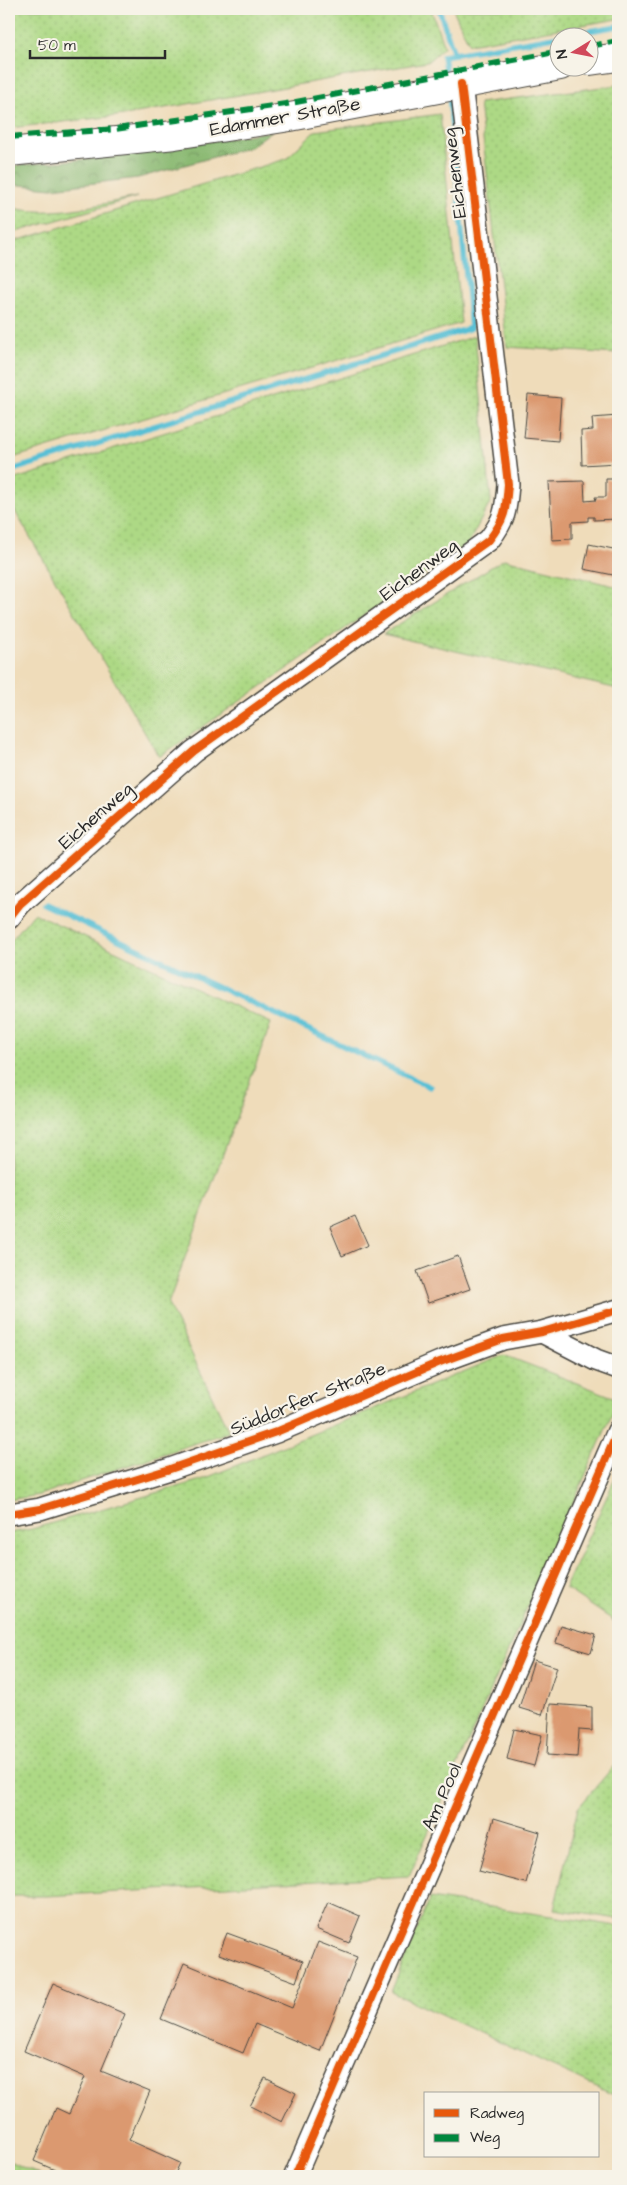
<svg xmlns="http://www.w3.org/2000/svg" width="627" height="2185" viewBox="0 0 627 2185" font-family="'Architects Daughter',sans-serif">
	<defs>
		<pattern id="grass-dots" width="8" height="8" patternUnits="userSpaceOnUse" patternTransform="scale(1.25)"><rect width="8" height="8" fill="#add985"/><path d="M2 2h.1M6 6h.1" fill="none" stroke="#95ba73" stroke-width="1.8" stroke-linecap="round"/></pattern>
		<pattern id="forest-crowns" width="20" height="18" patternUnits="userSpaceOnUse" patternTransform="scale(1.25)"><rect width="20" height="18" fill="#8ab972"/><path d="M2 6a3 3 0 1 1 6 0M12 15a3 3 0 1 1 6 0" fill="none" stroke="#71975e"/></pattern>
	</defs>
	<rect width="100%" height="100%" fill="#f7f3e8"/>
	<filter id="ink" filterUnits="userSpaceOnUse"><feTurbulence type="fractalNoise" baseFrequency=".02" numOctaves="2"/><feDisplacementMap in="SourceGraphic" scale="10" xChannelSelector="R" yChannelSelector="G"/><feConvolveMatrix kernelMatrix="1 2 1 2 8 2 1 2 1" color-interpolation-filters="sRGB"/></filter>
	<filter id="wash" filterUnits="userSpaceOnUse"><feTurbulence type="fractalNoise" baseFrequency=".0096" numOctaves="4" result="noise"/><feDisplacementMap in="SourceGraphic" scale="20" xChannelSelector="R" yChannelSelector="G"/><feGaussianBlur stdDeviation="1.12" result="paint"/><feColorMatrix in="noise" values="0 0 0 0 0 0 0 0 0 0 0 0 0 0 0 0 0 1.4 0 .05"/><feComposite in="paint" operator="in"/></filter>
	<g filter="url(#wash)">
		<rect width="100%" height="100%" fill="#efdcba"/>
		<path fill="url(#grass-dots)" stroke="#6c8258" d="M9 9H431L444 47 427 62 125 115 9 128Z
			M453 9H618V19L469 44Z
			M618 85V354L507 347 479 103Z
			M440 114 461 323 9 459V243L286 159 315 131Z
			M137 197 9 234V207C51 218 95 205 137 197Z
			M475 336 491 501 468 544 159 757 9 501V481Z
			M504 559 618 587V689L383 634Z
			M34 913 271 1023 168 1304 229 1432 39 1495 9 1500V943Z
			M504 1355 618 1399V1401L409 1876 46 1896H9V1533L32 1529 201 1480Z
			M618 1472V1630L613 1620 565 1588Z
			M618 1761V1919L554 1909 578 1808Z
			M430 1898 618 1926V2097L391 1992Z
			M9 2161 42 2176H9Z"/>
		<path fill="url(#forest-crowns)" stroke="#5a724e" d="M272 131 250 147 138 178 52 188 9 184V166L113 157Z"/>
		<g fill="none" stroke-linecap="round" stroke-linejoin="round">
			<path stroke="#58c0d5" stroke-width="5.5" d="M439 9 454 54
				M447 81 443 56 618 26
				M9 471 471 328 449 95
				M43 904 430 1087"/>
		</g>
		<g id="blocks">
			<path fill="#db9970" d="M528 395 561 398 558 441 524 438Z
				M618 416V463L582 465 581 431 593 430 592 418Z
				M606 479H618V519L594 520V517H588V521L572 522V539L552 540 549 482 584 481 585 501 596 500 595 497H606Z
				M589 544 618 550V576L584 569Z
				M355 1216 368 1245 342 1256 330 1227Z
				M458 1256 470 1289 428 1303 417 1271Z
				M561 1625 596 1635 591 1653 556 1643Z
				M534 1660 557 1667 542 1715 519 1708Z
				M550 1704 592 1707V1731L579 1730 577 1757 547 1755Z
				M514 1729 542 1735 534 1766 507 1759Z
				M494 1818 540 1832 526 1883 479 1871Z
				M328 1902 360 1916 349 1943 316 1929Z
				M227 1933 303 1961 296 1982 219 1954Z
				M318 1942 357 1957 320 2051 255 2024 243 2053 161 2019 184 1963 292 2008Z
				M53 1983 125 2014 101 2071 150 2091 129 2140 180 2163 174 2176H69L34 2161 56 2108 69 2114 85 2077 24 2051Z
				M265 2078 296 2093 282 2122 250 2106Z"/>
		</g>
	</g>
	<g filter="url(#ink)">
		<use href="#blocks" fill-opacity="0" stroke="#484640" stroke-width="1"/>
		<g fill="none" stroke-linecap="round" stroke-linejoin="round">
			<defs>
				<path id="minor" d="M9 918 20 904 194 751 489 540C505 519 506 511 508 484L461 84
					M542 1332 596 1360 618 1368
					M9 1514 40 1509 170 1469 276 1432 440 1362 503 1339 542 1332 618 1310
					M295 2176 618 1431"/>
				<path id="major" d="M590 61 618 57
					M9 152 175 135 290 117 560 66"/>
			</defs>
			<use href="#minor" stroke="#484640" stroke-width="24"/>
			<use href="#major" stroke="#484640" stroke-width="30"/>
			<use href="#minor" stroke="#fff" stroke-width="21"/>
			<use href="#major" stroke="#fff" stroke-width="28"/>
			<path stroke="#00873e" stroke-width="6" stroke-dasharray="12 6" stroke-linecap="butt" d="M590 46 618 41
				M9 137 116 129 286 104 560 51"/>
			<defs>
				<path id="cycleway" d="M9 918 20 904 194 751 489 540C505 519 506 511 508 484L461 84
					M9 1514 40 1509 170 1469 276 1432 440 1362 503 1339 542 1332 618 1310
					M295 2176 618 1431"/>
			</defs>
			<use href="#cycleway" stroke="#f7f3e8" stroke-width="11"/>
			<use href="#cycleway" stroke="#e8590c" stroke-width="8"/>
		</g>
	</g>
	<g text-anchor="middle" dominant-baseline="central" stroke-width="4.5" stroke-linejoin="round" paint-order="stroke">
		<g font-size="19" fill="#2b2b2b" stroke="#f7f3e8">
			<text transform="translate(285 117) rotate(-10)">Edammer Straße</text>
			<text transform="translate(455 173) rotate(-97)">Eichenweg</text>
			<text transform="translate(419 570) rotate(-36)">Eichenweg</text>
			<text transform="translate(96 816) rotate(-41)">Eichenweg</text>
			<text transform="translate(308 1399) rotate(-22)">Süddorfer Straße</text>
			<text transform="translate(442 1797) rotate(-66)">Am Pool</text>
		</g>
	</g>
	<rect width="627" height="2185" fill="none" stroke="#f7f3e8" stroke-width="30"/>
	<rect x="424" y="2092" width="175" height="65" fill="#f7f3e8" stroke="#a5a39c"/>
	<rect x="434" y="2109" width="25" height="8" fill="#e8590c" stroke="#a5a39c"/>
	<text x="470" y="2118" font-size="15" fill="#2b2b2b">Radweg</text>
	<rect x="434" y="2134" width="25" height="8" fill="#00873e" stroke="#a5a39c"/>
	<text x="470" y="2142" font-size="15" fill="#2b2b2b">Weg</text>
	<g transform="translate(574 52) rotate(260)"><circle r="24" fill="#f7f3e8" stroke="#a5a39c"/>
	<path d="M0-4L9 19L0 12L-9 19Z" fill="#d1495b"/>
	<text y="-8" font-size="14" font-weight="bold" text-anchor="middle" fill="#2b2b2b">N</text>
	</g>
	<path d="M30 50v8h135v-8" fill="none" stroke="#2b2b2b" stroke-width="2.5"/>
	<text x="38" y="50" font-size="15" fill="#2b2b2b" stroke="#f7f3e8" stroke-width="4" paint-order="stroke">50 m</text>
</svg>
